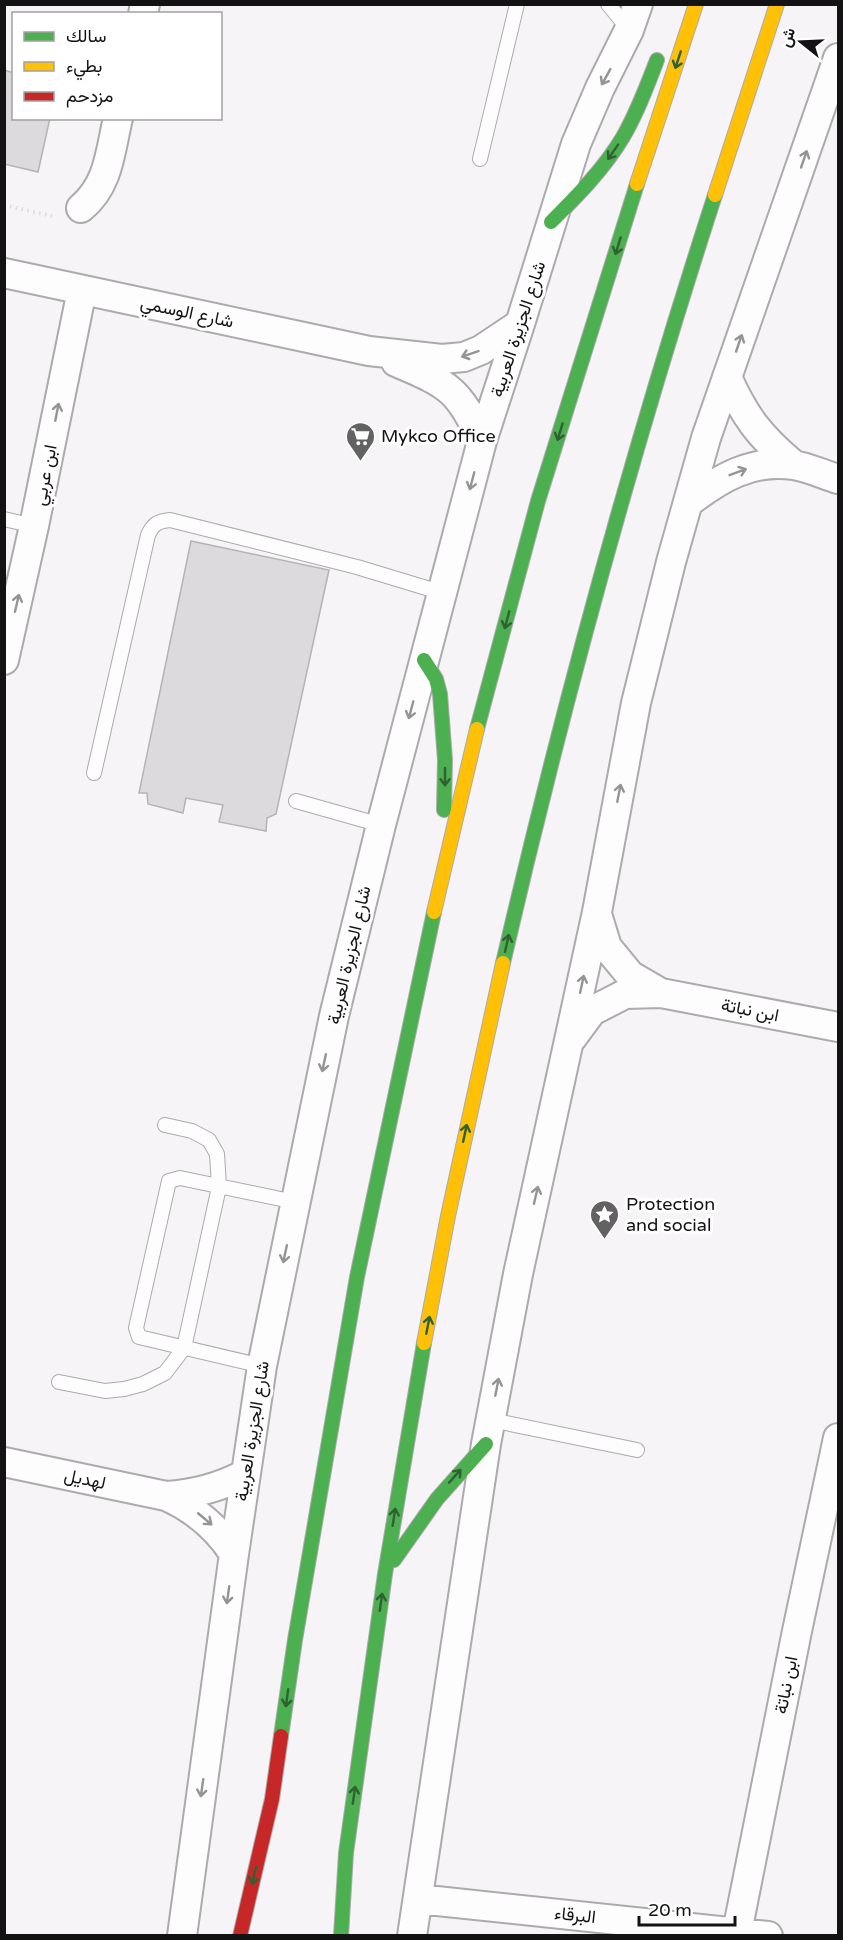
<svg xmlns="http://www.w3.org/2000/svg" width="843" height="1940" viewBox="0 0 843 1940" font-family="'Varela Round',Vazirmatn,sans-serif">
	<rect width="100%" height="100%" fill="#f6f4f6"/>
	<path fill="#dcdadc" stroke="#b5b3b4" stroke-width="1.5" d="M4 70 14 73V118H50L38 172 4 164Z
		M191 541 329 570 276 814 267 818 266 831 219 822 223 805 186 798 183 813 148 804 147 793H139Z"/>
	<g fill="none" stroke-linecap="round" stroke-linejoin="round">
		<defs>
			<path id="lane" d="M608 4 629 30
				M480 159 517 4
				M4 519 34 526
				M94 773 148 535C153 524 158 521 170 520L357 567 443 593
				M296 801 381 825
				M262 1366 139 1337 136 1328 169 1181 180 1178 295 1202
				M59 1382 105 1391 124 1389 143 1384 165 1373 184 1348 219 1187 217 1154 209 1140 192 1131 165 1125
				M491 1420 637 1450"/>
			<path id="street" d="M143 14 145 4
				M81 208C109 185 110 152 118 118
				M4 273 369 351 442 359 464 357 481 350 520 324
				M396 362C447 384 459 388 482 441
				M727 377C745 417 760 437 794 465
				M689 502C720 478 752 459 793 465 808 467 824 475 838 479
				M4 660 34 526 82 290
				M597 914 607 947 630 975 661 993
				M572 1038 592 1011 625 994 661 993 838 1027
				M4 1462 166 1496C195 1509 217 1527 234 1554
				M166 1496C195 1494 219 1488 245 1474
				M418 1899 768 1936
				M737 1932 797 1631 838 1438
				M182 1936 234 1554 262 1366 334 1016 381 825 482 441 520 324 576 144 600 88 629 30 638 4
				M412 1936 486 1444 518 1274 597 912 636 703 671 562 706 438 838 58"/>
			<path id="fast" d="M551 222C577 196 604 169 623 137 637 113 647 86 657 60
				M424 660 436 679 440 694 445 760 444 810
				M477 729 538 501 637 184
				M503 963C563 704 633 448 715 195
				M394 1560 437 1499 486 1444
				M281 1736 295 1640 357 1277 434 912
				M341 1936 346 1853 385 1574 424 1343"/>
			<path id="slow" d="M637 184 696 4
				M715 195 777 4
				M434 912 477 729
				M424 1343 448 1216 503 963"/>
			<path id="jam" d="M240 1936 272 1799 281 1736"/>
		</defs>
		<use href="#lane" stroke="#acaaac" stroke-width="16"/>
		<use href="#street" stroke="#acaaac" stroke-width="32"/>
		<use href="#fast" stroke="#acaaac" stroke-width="16"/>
		<use href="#slow" stroke="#acaaac" stroke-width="16"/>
		<use href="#jam" stroke="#acaaac" stroke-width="16"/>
		<path stroke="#dbdadb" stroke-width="4" stroke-dasharray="1.5 4.5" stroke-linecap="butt" d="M4 205 52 216"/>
		<use href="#lane" stroke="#fefdfe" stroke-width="14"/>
		<use href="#street" stroke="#fefdfe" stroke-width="28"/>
		<use href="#fast" stroke="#4caf50" stroke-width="14"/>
		<use href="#slow" stroke="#ffc107" stroke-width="14"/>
		<use href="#jam" stroke="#c62828" stroke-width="14"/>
	</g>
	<defs><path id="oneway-shaft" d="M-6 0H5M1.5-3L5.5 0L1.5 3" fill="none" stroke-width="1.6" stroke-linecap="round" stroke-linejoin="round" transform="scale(1.5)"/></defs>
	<g stroke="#306132">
		<use href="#oneway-shaft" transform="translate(678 60) rotate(108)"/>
		<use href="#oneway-shaft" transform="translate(613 152) rotate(125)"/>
		<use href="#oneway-shaft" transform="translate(618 246) rotate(107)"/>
		<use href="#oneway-shaft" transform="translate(560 432) rotate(107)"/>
		<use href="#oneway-shaft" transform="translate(507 620) rotate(105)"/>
		<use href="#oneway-shaft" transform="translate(445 777) rotate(90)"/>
		<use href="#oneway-shaft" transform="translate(507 943) rotate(-77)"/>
		<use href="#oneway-shaft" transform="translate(465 1133) rotate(-78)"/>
		<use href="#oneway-shaft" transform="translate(428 1325) rotate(-79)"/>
		<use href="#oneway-shaft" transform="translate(455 1476) rotate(-48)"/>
		<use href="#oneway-shaft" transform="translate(394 1517) rotate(-81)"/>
		<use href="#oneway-shaft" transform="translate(381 1602) rotate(-82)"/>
		<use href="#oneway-shaft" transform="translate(287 1698) rotate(98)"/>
		<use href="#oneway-shaft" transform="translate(354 1795) rotate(-82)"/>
		<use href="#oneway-shaft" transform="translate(254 1876) rotate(103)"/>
	</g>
	<g stroke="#959495">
		<use href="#oneway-shaft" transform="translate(606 77) rotate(119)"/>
		<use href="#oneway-shaft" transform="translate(804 159) rotate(-71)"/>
		<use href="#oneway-shaft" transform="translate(739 343) rotate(-71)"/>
		<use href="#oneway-shaft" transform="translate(470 354) rotate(161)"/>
		<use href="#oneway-shaft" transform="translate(57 412) rotate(-79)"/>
		<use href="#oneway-shaft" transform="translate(738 472) rotate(-20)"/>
		<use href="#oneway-shaft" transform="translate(472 481) rotate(105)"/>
		<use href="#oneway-shaft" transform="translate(17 603) rotate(-77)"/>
		<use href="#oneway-shaft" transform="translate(411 710) rotate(105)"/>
		<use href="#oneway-shaft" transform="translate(619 793) rotate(-79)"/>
		<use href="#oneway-shaft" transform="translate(582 984) rotate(-78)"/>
		<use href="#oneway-shaft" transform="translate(324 1063) rotate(102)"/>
		<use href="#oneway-shaft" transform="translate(536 1195) rotate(-77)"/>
		<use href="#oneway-shaft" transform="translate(285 1254) rotate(102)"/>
		<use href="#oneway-shaft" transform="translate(497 1387) rotate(-79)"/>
		<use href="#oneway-shaft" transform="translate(205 1519) rotate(40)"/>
		<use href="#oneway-shaft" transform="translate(228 1595) rotate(98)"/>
		<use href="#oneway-shaft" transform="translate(202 1788) rotate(98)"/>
	</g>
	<defs>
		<symbol id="supermarket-pin" viewBox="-11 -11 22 30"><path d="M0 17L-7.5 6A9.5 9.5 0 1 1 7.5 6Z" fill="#636263" stroke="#fff"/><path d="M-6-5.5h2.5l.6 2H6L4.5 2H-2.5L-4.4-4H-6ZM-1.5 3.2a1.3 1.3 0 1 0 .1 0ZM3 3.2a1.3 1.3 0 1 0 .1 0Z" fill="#fff"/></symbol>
		<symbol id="sight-pin" viewBox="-11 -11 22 30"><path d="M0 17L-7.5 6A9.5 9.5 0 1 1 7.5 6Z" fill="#636263" stroke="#fff"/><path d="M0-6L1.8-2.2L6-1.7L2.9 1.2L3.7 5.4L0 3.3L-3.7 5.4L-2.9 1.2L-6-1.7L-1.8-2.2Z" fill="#fff"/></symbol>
	</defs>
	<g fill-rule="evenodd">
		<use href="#supermarket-pin" x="344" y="420" width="33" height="45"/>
		<use href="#sight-pin" x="588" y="1198" width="33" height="45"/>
	</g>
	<g text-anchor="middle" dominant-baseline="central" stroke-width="6" stroke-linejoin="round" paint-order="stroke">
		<g font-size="18" fill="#141314" stroke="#fff">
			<text transform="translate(187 312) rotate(12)">شارع الوسمي</text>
			<text transform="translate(518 329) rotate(-72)">شارع الجزيرة العربية</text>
			<text transform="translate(45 475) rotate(-79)">ابن عربي</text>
			<text transform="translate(349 955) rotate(-77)">شارع الجزيرة العربية</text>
			<text transform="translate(750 1010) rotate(11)">ابن نباتة</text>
			<text transform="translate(252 1431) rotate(-81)">شارع الجزيرة العربية</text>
			<text transform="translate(85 1479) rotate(12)">لهديل</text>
			<text transform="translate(786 1685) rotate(-79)">ابن نباتة</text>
			<text transform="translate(575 1915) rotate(6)">البرقاء</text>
		</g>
		<g font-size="18" fill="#141314" stroke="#fff" text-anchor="start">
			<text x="381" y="436">Mykco Office</text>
			<text x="626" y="1204">Protection<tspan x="626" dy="21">and social</tspan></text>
		</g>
	</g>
	<rect width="843" height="1940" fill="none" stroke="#141314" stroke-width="12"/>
	<rect x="12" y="12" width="210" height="108" fill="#ffffff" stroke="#a1a1a1" stroke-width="1.5"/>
	<rect x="24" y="32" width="30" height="9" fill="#4caf50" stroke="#a1a1a1" stroke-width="1.5"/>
	<text x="66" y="42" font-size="18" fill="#141314">سالك</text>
	<rect x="24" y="62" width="30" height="9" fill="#ffc107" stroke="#a1a1a1" stroke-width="1.5"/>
	<text x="66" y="72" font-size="18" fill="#141314">بطيء</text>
	<rect x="24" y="92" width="30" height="9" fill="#c62828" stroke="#a1a1a1" stroke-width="1.5"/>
	<text x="66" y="102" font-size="18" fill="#141314">مزدحم</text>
	<g transform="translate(801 42) rotate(288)" stroke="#ffffff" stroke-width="4.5" paint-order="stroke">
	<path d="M0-4.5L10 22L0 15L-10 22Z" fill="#141314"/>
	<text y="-9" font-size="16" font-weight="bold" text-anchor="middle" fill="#141314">ش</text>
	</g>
	<path d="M639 1916v9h96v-9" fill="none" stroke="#141314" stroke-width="3"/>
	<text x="648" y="1916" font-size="18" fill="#141314" stroke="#ffffff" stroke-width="4.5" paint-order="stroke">20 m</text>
</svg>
